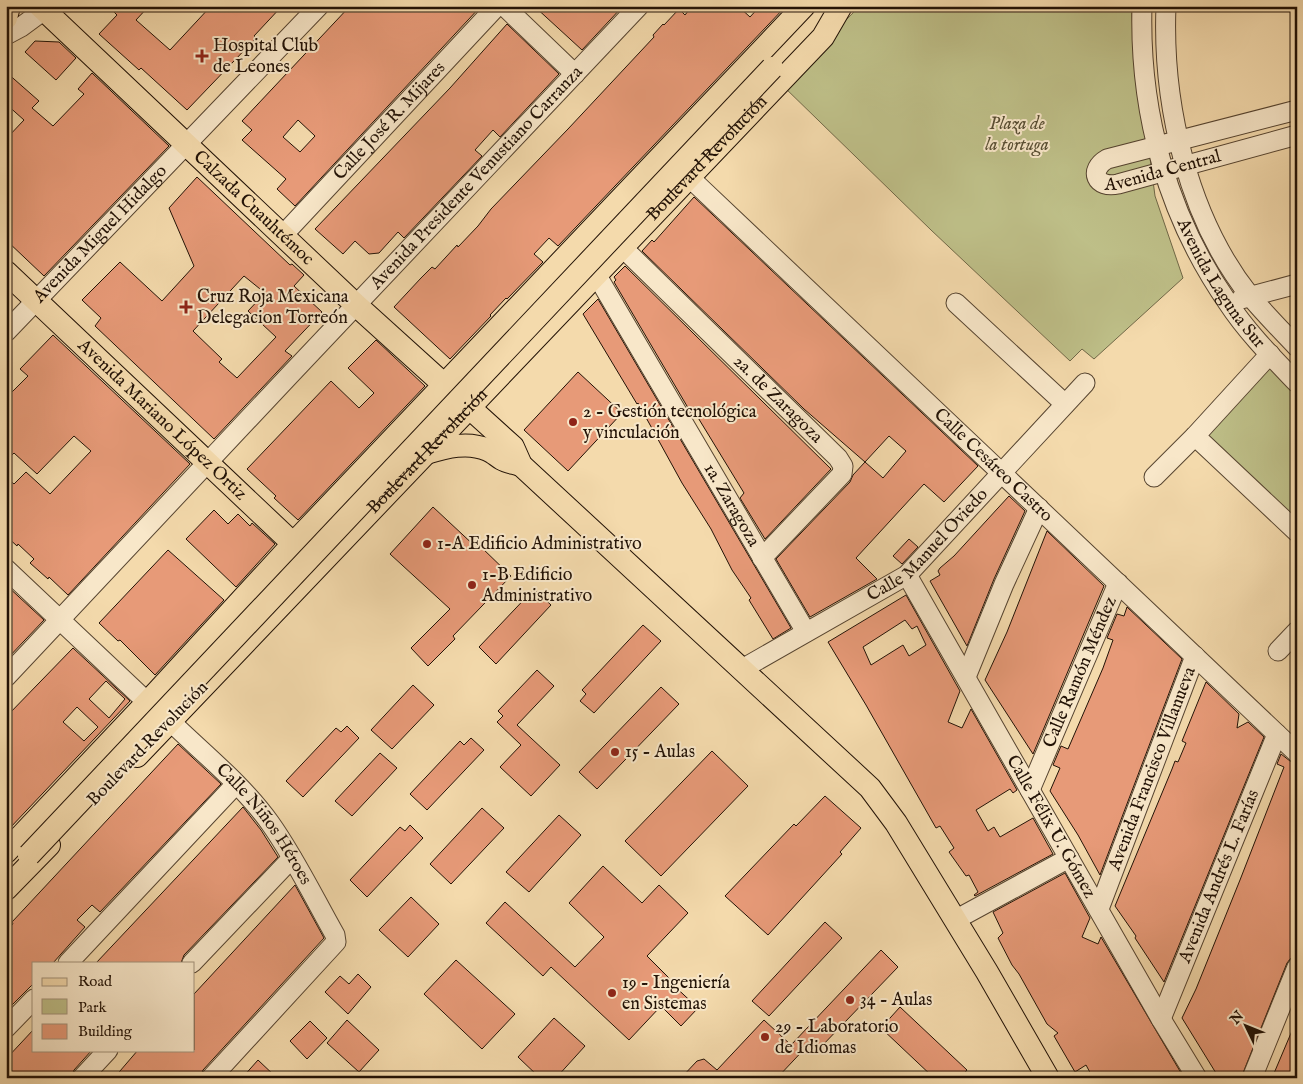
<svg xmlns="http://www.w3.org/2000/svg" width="1303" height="1084" viewBox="0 0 1303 1084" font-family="'IM FELL English',serif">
	<rect width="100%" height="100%" fill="#f4daac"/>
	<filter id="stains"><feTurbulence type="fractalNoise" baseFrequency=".004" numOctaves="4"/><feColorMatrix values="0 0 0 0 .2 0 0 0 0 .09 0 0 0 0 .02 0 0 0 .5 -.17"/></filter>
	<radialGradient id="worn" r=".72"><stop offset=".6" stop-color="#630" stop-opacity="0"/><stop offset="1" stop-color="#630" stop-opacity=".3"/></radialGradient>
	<path fill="#bebf88" stroke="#706847" d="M860 6H1132V15L1136 64 1147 135 1155 196 1183 278 1094 359 1082 349 1070 361 931 230 781 84Z
		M1297 363V525L1204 436 1272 364Z"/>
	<path fill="#e79a78" stroke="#221206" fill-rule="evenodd" d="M108 6H149L136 20 170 50 211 6H282L254 36 256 38 187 110 141 68 139 70 99 34 117 15Z
		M350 6H481L295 206 277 189 286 179 242 140 252 130 242 121ZM298 120 315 136 300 152 283 137Z
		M534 6H623L582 50Z
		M692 6H738L750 17 760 6H786L558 246 549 238 534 254 543 262 507 299 506 298 490 315 491 316 450 359 394 307 421 278 432 267 435 269 457 245 458 247 478 226 491 209 568 129 654 37 653 35 663 24 664 25 679 9 685 15Z
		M507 24 559 74 500 137 493 130 475 150 482 156 404 238 398 232 379 253 369 254 355 241 343 254 315 229 450 88Z
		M35 41 59 42 76 58 56 80 25 52Z
		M6 72 39 101 32 108 53 126 84 94 78 89 92 73 169 146 44 276 6 240V139L24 120 6 104Z
		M197 177 290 265 292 264 304 275 294 286 322 312 285 351 292 356 214 439 95 326 101 318 82 300 120 262 162 301 194 266 169 208ZM244 276 265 293 248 311 276 337 237 378 219 362 222 359 193 331Z
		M694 197 978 466 944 502 924 484 856 558 877 579 810 617 776 559 850 482 853 475 865 462 804 409 642 251 652 240 654 242ZM889 436 906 451 883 478 865 462Z
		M625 266 831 469 765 539 740 498 744 493 697 416 694 418 614 282 616 280 614 277Z
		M598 299 791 628 773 639 749 600 751 598 732 570 711 529 682 483 638 403 637 404 583 314Z
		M53 335 190 464 68 595 49 577 48 579 30 563 34 559 18 544 17 546 6 536V477L14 484 26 472 50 494 91 451 74 436 37 474 14 453 6 461V398L28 376 20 369Z
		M376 340 425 386 298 520 274 498 276 496 247 469 331 381 359 408 374 393 348 368Z
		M578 372 622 413 568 471 524 430Z
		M1009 496 1025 511 994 579 967 646 930 581 940 575 938 571 940 568 954 556Z
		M433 507 478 549 480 546 511 576 453 636 455 639 428 666 411 648 450 609 390 554Z
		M214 510 228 524 238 514 250 526 252 523 275 544 236 587 186 539Z
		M1047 531 1104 586 1033 754 985 680 1007 632Z
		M909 539 918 547 902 564 893 556Z
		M168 550 224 600 155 675 120 640 118 641 99 623Z
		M6 585 44 620 6 660Z
		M534 589 551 605 496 664 479 647Z
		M906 595 960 691 948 722 962 728 971 709 1017 790 1013 793 1010 789 976 810 988 831 994 827 1000 837 1033 818 1053 854 975 896 974 895 978 892 969 875 966 876 949 852 954 848 940 826 936 828 866 705 828 642ZM905 620 912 629 917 626 926 645 909 656 903 645 871 665 863 647Z
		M1127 607 1182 659 1100 875 1078 835 1050 791 1060 768 1053 765 1061 746 1068 749 1103 668 1113 640 1107 638 1117 614 1124 616Z
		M643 625 661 641 594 713 580 701 586 694 582 690Z
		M73 648 130 701 9 829 6 827V717ZM106 681 125 699 109 718 89 699ZM77 707 98 727 84 741 63 722Z
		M537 670 554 686 517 725 560 765 531 796 500 767 521 745 497 722 503 716 498 711Z
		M1206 682 1239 714 1237 728 1248 722 1264 737 1164 982 1135 938 1136 936 1115 906 1172 769 1175 761 1178 762 1186 743 1182 741Z
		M413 685 434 705 392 749 371 730Z
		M661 687 679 704 597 789 579 772Z
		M347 726 359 738 303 797 286 781 336 728 341 732Z
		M471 738 484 750 427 810 410 794 460 741 464 745Z
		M178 744 221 784 100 912 92 905 77 920 85 927 53 963H34V983L6 1011V931L13 924 12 922Z
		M712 751 748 786 661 876 625 841Z
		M380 753 397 768 352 816 335 801Z
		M1281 754 1290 761 1297 764V956L1291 958 1287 963 1241 1078H1219L1182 1018 1196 989 1240 880 1284 767 1277 764Z
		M825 796 861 828 840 852 842 854 768 935 725 896 794 824 796 826Z
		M243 807 261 830 278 857 184 955 181 963H96Z
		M482 808 504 828 451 884 430 864Z
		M559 815 581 835 529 892 506 872Z
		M410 825 423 838 367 897 350 880 400 827 405 831Z
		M603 866 642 903 659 885 688 913 647 956 671 980 670 982 698 1008 681 1026 661 1006 629 1040 551 967 543 976 486 923 505 902 575 967 604 937 569 903Z
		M1065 873 1090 918 1082 937 1098 944 1101 937 1184 1078H1093L1086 1065 1075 1072 1054 1036 1058 1033 1047 1024 1019 974 1012 965 998 938 1003 933 993 912Z
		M295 885 324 938 203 1070 200 1078H114L138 1050H194V994Z
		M411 897 439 924 408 957 379 930Z
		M825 922 842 938 769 1016 752 1001Z
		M881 950 898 967 818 1050 810 1043 777 1078H681L697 1061 704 1059 717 1070 764 1020 791 1045Z
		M456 960 515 1014 482 1049 424 994Z
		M358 974 371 987 348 1014 325 992 340 976 349 984Z
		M900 1007 967 1070 960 1078H934L881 1028Z
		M554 1018 585 1046 556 1078H540L518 1057Z
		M1297 1019V1073L1293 1071 1290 1078H1272Z
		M347 1020 379 1050 359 1072 327 1043Z
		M310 1021 327 1038 307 1059 290 1041Z
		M34 1029V1050H92L74 1070 71 1078H6V1059Z
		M258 1060 277 1078H242Z"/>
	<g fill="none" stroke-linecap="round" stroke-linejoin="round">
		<defs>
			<g id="minor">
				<path d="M504 6 575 74"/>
				<path id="s1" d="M1142 6C1139 112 1167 215 1228 303 1247 332 1273 358 1297 383"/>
				<path d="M1166 6C1162 105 1188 218 1250 296 1265 314 1281 330 1297 347"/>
				<path d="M6 35 21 27 44 10"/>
				<path id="s2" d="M1297 110 1107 159C1088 170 1096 189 1118 184L1297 135"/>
				<path id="s3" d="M689 177 1297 753"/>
				<path id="s4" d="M283 235 497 6"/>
				<path id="s5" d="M622 247 838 458 843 466 842 474 762 558"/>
				<path id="s6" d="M596 274 806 632"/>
				<path d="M1241 299 1297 284"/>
				<path d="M956 303 1065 404"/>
				<path id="s7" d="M6 332 319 6"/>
				<path d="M1195 436 1297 532"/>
				<path d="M1154 477 1195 436 1270 354"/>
				<path d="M6 569 147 702"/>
				<path id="s8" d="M907 575 1161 1019 1197 1078"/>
				<path d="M1278 651 1297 631"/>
				<path id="s9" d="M742 669 907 575 1085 383"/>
				<path id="s10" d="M6 677 287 378 639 6"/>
				<path d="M966 677 1004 584 1039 508"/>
				<path id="s11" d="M171 722C204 754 243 785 270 823 295 858 314 898 335 935L336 942 211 1078"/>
				<path id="s12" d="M1030 790 1118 583"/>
				<path id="s13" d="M1099 909 1195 656"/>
				<path d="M955 920 1069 858"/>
				<path d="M68 963 236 784"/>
				<path d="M192 963 292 858"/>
				<path id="s14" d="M1161 1019 1277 734"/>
				<path d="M6 1028 34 999"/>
				<path d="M82 1078 108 1050"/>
				<path d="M1252 1078 1297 967"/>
			</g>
			<g id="major">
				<path id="s15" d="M40 6 356 305 513 447 521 465 870 788 896 823 987 972 1048 1078"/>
				<path d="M6 18 9 6"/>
				<path id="s16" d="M6 272 304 554"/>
				<path d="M426 453C446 447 468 441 488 450 493 452 497 456 502 459 507 462 515 463 521 465"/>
				<path id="s17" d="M137 756 823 37 841 6"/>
				<path d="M6 852 158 691 293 544 804 6"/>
				<path d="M6 889 49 845"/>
			</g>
		</defs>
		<use href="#minor" stroke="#564430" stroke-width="21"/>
		<use href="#major" stroke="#221206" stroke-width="24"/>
		<use href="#minor" stroke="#f8e7c9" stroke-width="19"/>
		<use href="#major" stroke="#f4daac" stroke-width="22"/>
		<defs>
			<path id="major-bridge" d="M29 855 772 68"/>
		</defs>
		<use href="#major-bridge" stroke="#221206" stroke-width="24" stroke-linecap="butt"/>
		<use href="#major-bridge" stroke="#f4daac" stroke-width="22"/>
	</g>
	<g fill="#8f2418" stroke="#f8e7c9" stroke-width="2">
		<path d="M199.5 48.5h5v5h5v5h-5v5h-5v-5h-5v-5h5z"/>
		<path d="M183.5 299.5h5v5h5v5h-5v5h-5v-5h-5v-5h5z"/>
		<circle cx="573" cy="422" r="5"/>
		<circle cx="427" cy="544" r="5"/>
		<circle cx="472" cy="585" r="5"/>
		<circle cx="615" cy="752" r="5"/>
		<circle cx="612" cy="993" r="5"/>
		<circle cx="850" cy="1000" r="5"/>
		<circle cx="765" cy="1037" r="5"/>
	</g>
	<g text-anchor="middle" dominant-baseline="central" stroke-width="4" stroke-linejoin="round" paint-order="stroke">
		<g font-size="18" fill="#221206" stroke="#f8e7c9" text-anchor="start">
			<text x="213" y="46">Hospital Club<tspan x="213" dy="21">de Leones</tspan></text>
			<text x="197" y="297">Cruz Roja Mexicana<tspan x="197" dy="21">Delegacion Torreón</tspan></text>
			<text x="583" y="412">2 - Gestión tecnológica<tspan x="583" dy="21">y vinculación</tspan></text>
			<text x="437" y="544">1-A Edificio Administrativo</text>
			<text x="482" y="575">1-B Edificio<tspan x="482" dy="21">Administrativo</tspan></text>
			<text x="625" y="752">15 - Aulas</text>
			<text x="622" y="983">19 - Ingeniería<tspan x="622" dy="21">en Sistemas</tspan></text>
			<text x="860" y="1000">34 - Aulas</text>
			<text x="775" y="1027">29 - Laboratorio<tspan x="775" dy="21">de Idiomas</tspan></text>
		</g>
		<g font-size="18" fill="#221206" stroke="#f8e7c9">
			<text stroke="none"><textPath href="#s4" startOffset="156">Calle José R. Mijares</textPath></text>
			<text stroke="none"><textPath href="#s17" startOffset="826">Boulevard Revolución</textPath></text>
			<text stroke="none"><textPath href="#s2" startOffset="289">Avenida Central</textPath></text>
			<text stroke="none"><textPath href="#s10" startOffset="686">Avenida Presidente Venustiano Carranza</textPath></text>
			<text stroke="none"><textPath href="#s15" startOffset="294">Calzada Cuauhtémoc</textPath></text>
			<text stroke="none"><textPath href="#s7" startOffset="136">Avenida Miguel Hidalgo</textPath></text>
			<text stroke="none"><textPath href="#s1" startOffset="294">Avenida Laguna Sur</textPath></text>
			<text stroke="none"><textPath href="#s5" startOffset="218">2a. de Zaragoza</textPath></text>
			<text stroke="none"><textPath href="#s16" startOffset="215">Avenida Mariano López Ortiz</textPath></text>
			<text stroke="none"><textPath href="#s17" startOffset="421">Boulevard Revolución</textPath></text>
			<text stroke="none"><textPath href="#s3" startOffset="419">Calle Cesáreo Castro</textPath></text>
			<text stroke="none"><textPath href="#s6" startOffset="268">1a. Zaragoza</textPath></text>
			<text stroke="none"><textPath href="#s9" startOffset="225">Calle Manuel Oviedo</textPath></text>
			<text stroke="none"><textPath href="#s12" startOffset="128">Calle Ramón Méndez</textPath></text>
			<text transform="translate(148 744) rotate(-46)">Boulevard Revolución</text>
			<text stroke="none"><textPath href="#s13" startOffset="150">Avenida Francisco Villanueva</textPath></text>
			<text stroke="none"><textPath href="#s11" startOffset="139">Calle Niños Héroes</textPath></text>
			<text stroke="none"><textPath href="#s8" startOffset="290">Calle Félix U. Gómez</textPath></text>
			<text stroke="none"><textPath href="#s14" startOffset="154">Avenida Andrés L. Farías</textPath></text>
		</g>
		<g font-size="18" font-style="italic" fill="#594f34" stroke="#f8e7c9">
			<text x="1017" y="124">Plaza de<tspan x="1017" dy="21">la tortuga</tspan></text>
		</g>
	</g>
	<rect width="1303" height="1084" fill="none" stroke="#f4daac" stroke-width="25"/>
	<rect x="8" y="8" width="1288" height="1069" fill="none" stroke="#221206" stroke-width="2.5"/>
	<rect x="12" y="12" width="1278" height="1059" fill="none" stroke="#221206"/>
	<rect x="32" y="962" width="162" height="90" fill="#f8e7c9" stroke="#a2927b"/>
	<rect x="42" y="978" width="25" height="8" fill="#f4daac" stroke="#a2927b"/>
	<text x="78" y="986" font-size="15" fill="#221206">Road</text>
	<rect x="42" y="999" width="25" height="15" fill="#bebf88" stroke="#a2927b"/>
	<text x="78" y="1012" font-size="15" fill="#221206">Park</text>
	<rect x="42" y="1024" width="25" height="15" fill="#e79a78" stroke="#a2927b"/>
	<text x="78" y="1036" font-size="15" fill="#221206">Building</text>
	<g transform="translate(1246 1026) rotate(313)" stroke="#f8e7c9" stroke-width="4" paint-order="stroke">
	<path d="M0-4L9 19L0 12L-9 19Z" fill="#221206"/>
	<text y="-8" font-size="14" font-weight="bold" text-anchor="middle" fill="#221206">N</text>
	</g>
	<rect width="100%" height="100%" filter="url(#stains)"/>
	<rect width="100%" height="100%" fill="url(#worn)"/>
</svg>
